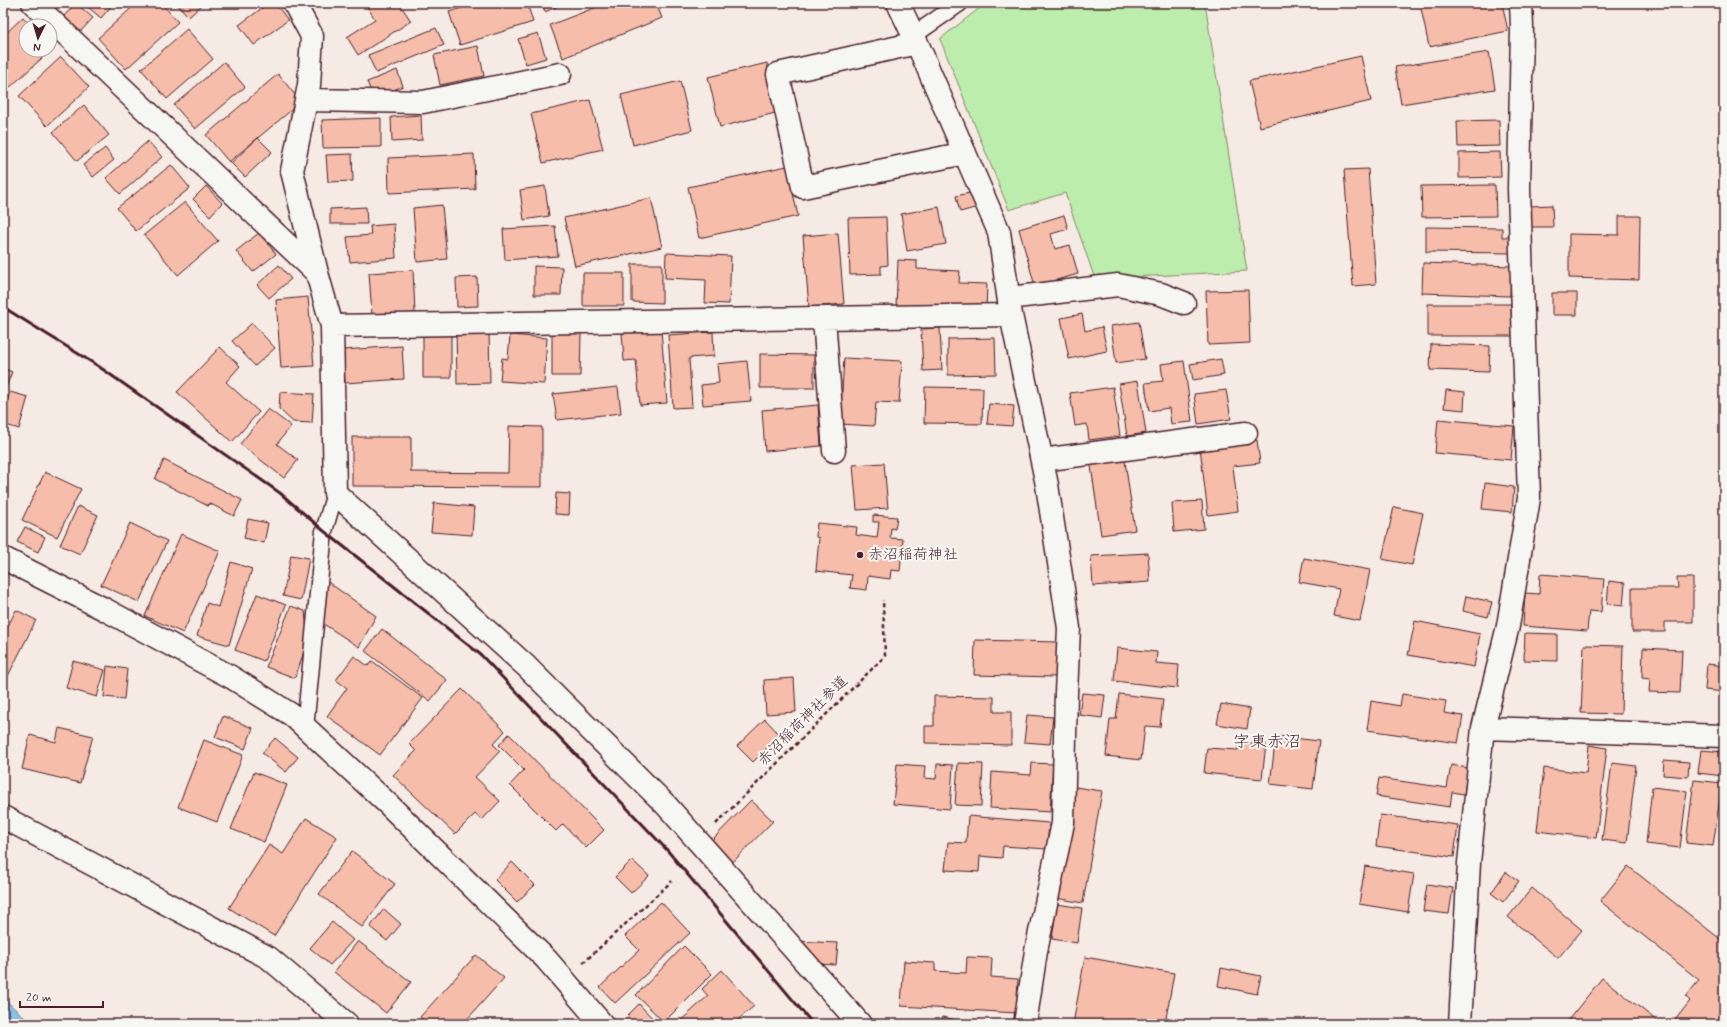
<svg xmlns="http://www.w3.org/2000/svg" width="1727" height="1027" viewBox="0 0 1727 1027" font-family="Mynerve,'Klee One',sans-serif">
	<rect width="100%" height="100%" fill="#f6ebe4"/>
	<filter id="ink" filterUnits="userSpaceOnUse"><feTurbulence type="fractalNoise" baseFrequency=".025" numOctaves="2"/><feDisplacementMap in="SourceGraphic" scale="8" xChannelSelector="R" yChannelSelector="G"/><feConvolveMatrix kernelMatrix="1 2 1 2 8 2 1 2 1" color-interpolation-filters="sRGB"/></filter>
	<g filter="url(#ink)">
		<path fill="#bdedac" stroke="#84866c" d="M986 3H1205L1247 271 1095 279 1065 193 1009 210 940 39Z"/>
		<path fill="#8ac1e8" stroke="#70809c" d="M3 998 32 1024H3Z"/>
		<path fill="#f6beaa" stroke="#4a1f2b" d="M76 3 93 18 80 32 64 16Z
			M83 3H114L101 18Z
			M137 3H161L178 22 126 69 98 38Z
			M176 3H204L189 17Z
			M269 3H275L288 20 254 45 239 25Z
			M316 3H329L320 8Z
			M370 3H399L411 21 358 55 347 37 375 19 366 5Z
			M478 3H527L533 22 460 45 449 12Z
			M542 3H565L545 12Z
			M607 3H656L662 18 563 58 550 25Z
			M1443 3H1502L1508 31 1429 47 1421 8Z
			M3 11 8 16 3 21Z
			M23 17 31 26H26V50H50V46L52 49 8 89 3 84V36Z
			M436 28 444 45 376 73 368 55Z
			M187 29 213 59 167 99 141 69Z
			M538 33 546 58 526 64 518 39Z
			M478 46 484 76 440 85 434 55Z
			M1489 52 1495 89 1401 104 1395 67Z
			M1361 56 1371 101 1260 127 1249 81Z
			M61 57 89 87 47 126 19 96Z
			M224 62 245 87 195 129 174 105Z
			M767 63 779 112 720 127 708 77Z
			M397 70 403 86 374 98 367 82Z
			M278 74 301 102 229 162 206 135Z
			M680 81 692 130 633 145 621 95Z
			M590 100 603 149 543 163 531 114Z
			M84 105 109 135 77 161 53 132Z
			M421 115 422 140 392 142 391 117Z
			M381 118V147L323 148 322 120Z
			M1499 120 1500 146 1458 147 1457 121Z
			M258 138 272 152 245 177 231 163Z
			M148 141 162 157 120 194 106 178Z
			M105 148 114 160 93 177 83 165Z
			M1500 152 1501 177 1459 178V153Z
			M352 154 353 181 328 182 326 155Z
			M474 154 475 189 389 193 388 158Z
			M171 165 190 188 136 231 117 208Z
			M787 166 798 216 699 238 688 187Z
			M1368 169 1376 284 1353 286 1344 170Z
			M1495 185 1496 216 1422 217 1421 186Z
			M206 186 222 203 210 216 193 199Z
			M545 186 549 216 524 220 520 190Z
			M974 192 978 207 960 212 956 196Z
			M651 198 662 247 575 266 564 218Z
			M185 202 218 241 178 275 144 235Z
			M442 205 447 259 417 262 413 208Z
			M1552 205 1553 227H1531L1530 206Z
			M366 207 367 224H330V209Z
			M939 207 946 244 907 251 901 214Z
			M1064 215 1068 229 1051 234 1055 249 1070 245 1078 274 1035 286 1019 229Z
			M1619 216H1640L1639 280 1569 278V234L1619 235Z
			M886 217 888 265 881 266V274L850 275 848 218Z
			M394 224 396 258 350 262 347 237 371 235 370 226Z
			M555 226 558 256 505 260 503 229Z
			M1426 227 1502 228V237H1511V253L1426 252Z
			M259 233 276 254 253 272 236 251Z
			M838 233 844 304 809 307 803 236Z
			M666 253 731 256 729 304 705 303 706 280 665 278Z
			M898 260 917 261V269L960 271 959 283 987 284 986 310 896 307Z
			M1423 263 1511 266 1510 296 1422 293Z
			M632 264H662V303L632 302Z
			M279 265 291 279 269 298 257 285Z
			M534 266 562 267 561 295H534Z
			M413 270 415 313 372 315 369 273Z
			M583 273H624V306H583Z
			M477 277 478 306 457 307 456 278Z
			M1248 290 1250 343 1208 345 1206 291Z
			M1552 293H1577V315H1552Z
			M308 297 314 366 281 368 276 300Z
			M1428 304H1511L1512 336H1428Z
			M1082 314 1085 331 1102 327 1107 351 1069 359 1061 318Z
			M1139 322 1145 359 1116 363 1111 326Z
			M252 323 275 348 255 366 232 341Z
			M940 328 942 370 923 371 921 329Z
			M489 329 490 383 457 384 456 330Z
			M661 330 667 403 640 405 636 360 624 361 622 333Z
			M423 332H451V378H423Z
			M713 332 714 356 689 358 692 407 673 408 668 335Z
			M552 333H581L580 376H552Z
			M510 335 547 338 544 384 500 381 502 358 508 359Z
			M995 338 996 374 948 375V339Z
			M1431 344 1490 346 1489 372 1430 370Z
			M402 346 404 379 345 383 343 350Z
			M220 347 240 366 226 382 259 412 232 442 177 392Z
			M760 354 814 355V388H760Z
			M844 358 902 361 899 403 876 402 874 426 840 424Z
			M1221 359 1224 375 1193 380 1190 364Z
			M747 361 751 401 703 405 701 385 719 383 717 364Z
			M1184 361 1192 422 1171 424 1169 408 1149 411 1145 383 1163 381 1161 364Z
			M3 368 12 372 3 394Z
			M1138 381 1146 433 1127 436 1119 384Z
			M618 387 621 413 557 420 553 394Z
			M925 387 983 388 982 424 924 423Z
			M1113 387 1120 436 1089 440 1087 424 1075 426 1070 393Z
			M1226 390 1231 419 1198 424 1194 394Z
			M1446 390 1465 392 1464 410 1444 408Z
			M10 392 28 397 19 429 3 424V414Z
			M280 392 314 394 312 423 293 422 279 409Z
			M989 404 1014 406 1012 426 987 424Z
			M818 405 821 446 765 451 762 410Z
			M268 409 291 426 277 444 298 460 284 478 240 444Z
			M1438 419 1514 426 1511 460 1435 453Z
			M509 426 542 427V487L352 486V437H411V472L508 473Z
			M1257 440 1260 463 1233 466 1238 511 1208 515 1200 447Z
			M1124 454 1135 530 1101 535 1090 459Z
			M164 460 242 500 234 516 209 503 208 506 155 479Z
			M884 463 888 508 857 510 853 465Z
			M45 472 81 489 57 537 22 520Z
			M1485 483 1514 487 1512 512 1482 509Z
			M556 493 570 494 569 515 555 514Z
			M1202 501 1204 529 1174 532 1172 503Z
			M434 503 474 507 472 535 431 532Z
			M78 506 98 515 80 554 60 545Z
			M1394 507 1423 513 1412 565 1382 559Z
			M873 515 897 517 895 529 891 528 890 538 903 539 900 571 891 570 890 579 868 576 867 590 850 588 852 575 816 571 819 538 816 537 817 523 857 527 856 535 877 538 879 522H873Z
			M248 519 268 523 264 543 244 538Z
			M130 523 167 541 139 602 101 585Z
			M25 527 45 537 38 552 17 542Z
			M181 534 220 551 183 633 145 616Z
			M1148 553 1150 582 1093 586 1091 556Z
			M291 555 309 558 301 600 283 596Z
			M1304 558 1370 570 1360 621 1334 616 1339 589 1299 582Z
			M231 562 252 569 229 645 197 636 207 603 218 607Z
			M1540 574 1604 579 1601 612 1589 611 1587 631 1523 626 1525 593 1539 594Z
			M1677 578H1693V622H1665V632H1632V588H1678Z
			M325 580 376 616 359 647 322 623Z
			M1609 581 1625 583 1623 606 1607 604Z
			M257 594 286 605 264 661 235 650Z
			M1466 596 1492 602 1488 617 1463 611Z
			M291 606 305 611 308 640 295 678 266 667Z
			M16 610 36 620 3 686V631L5 632Z
			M1415 621 1480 634 1474 667 1408 655Z
			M382 629 447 680 430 701 365 651Z
			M1525 633 1557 634V661L1524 660Z
			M975 640 1057 642 1056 677 974 675Z
			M1584 645 1623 646 1621 714 1581 713Z
			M1117 648 1157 652 1156 663 1179 665 1177 688 1114 681Z
			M1643 648 1682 650 1680 693 1649 692 1650 679 1642 678Z
			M354 656 368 666 372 661 423 698 380 755 327 716 347 688 336 680Z
			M73 661 105 670 97 697 66 688Z
			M1707 664 1724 666V692L1705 690Z
			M107 666 127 669 124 699 104 697Z
			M794 678 796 712 766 714 764 680Z
			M462 689 505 731 493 744 500 751 475 777 500 801 482 820 475 814 455 834 393 775 416 751 409 744Z
			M1082 693 1105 695 1102 718 1079 715Z
			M1119 694 1163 699 1160 727 1145 726 1141 760 1106 756 1110 719H1116Z
			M1402 694 1446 701 1444 713 1463 716 1458 743 1367 730 1371 701 1400 706Z
			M934 696 994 697V712H1011V745L925 743V726H934Z
			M1221 704 1250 709 1247 729 1217 724Z
			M1027 715 1053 717 1050 744 1024 742Z
			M223 716 253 728 245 749 215 737Z
			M765 719 780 735 753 762 737 746Z
			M59 728 93 736 80 783 22 769 30 735 56 742Z
			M509 734 604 830 586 848 563 824 556 831 510 785 524 770 499 745Z
			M1276 736 1319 741 1313 789 1270 784Z
			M275 738 298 757 286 772 262 753Z
			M204 740 243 755 217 822 178 807Z
			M1238 742 1266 744 1262 779 1204 773 1207 748 1238 750Z
			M1589 745 1607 748 1596 838 1537 831 1544 768 1586 773Z
			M1701 750 1724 752 1723 776 1698 773Z
			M1664 760 1689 762 1688 777 1663 775Z
			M958 763 983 764 981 806 955 805Z
			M1032 763 1053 764 1050 812 990 808 992 772 1031 775Z
			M1612 763 1636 766 1627 843 1602 840Z
			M897 764 925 766 924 778 936 779 937 764 953 765 950 809 893 804Z
			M1451 765 1468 768 1464 794 1452 792 1450 807 1376 796 1379 778 1447 788Z
			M254 772 287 785 264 842 231 829Z
			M1694 780 1722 783 1713 846 1686 843Z
			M1075 787 1102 791 1083 903 1056 898Z
			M1652 787 1687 791 1680 848 1646 844Z
			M751 800 773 821 732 863 710 842Z
			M1380 815 1458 825 1454 857 1376 846Z
			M968 816 1049 823 1047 849 1003 846 1002 858 980 856 979 872 945 870 948 842 966 843Z
			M306 818 337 837 274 936 229 908 269 845 283 854Z
			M1724 825V849H1722Z
			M352 851 395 884 362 927 319 894Z
			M632 860 649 876 631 893 615 877Z
			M512 862 535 885 517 902 495 880Z
			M1365 866 1414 874 1408 912 1359 904Z
			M1628 866 1724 942V1024H1672L1690 1001 1686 997 1699 980 1600 901Z
			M1506 872 1519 881 1503 902 1491 893Z
			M1427 884 1453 888 1449 914 1423 911Z
			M1532 888 1582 930 1558 958 1508 917Z
			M661 902 690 933 615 1003 600 987 639 950 625 936Z
			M1057 904 1082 908 1077 943 1052 939Z
			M384 909 401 924 387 941 370 927Z
			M332 922 353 940 330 965 310 948Z
			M358 941 411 982 386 1013 334 972Z
			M795 941 838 943 836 965 816 964Z
			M684 946 712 974 664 1022 636 995Z
			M476 955 504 978 463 1024H428L420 1017Z
			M967 957 992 958 991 977 1018 979 1016 1013 901 1006 904 961 935 963V971L966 973Z
			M1085 957 1174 973 1165 1024H1073Z
			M1221 968 1261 976 1257 994 1218 986Z
			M722 970 754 1006 733 1024H677L708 996 702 989Z
			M1602 978 1661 1024H1565Z
			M639 1004 656 1022 654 1024H625L622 1021Z
			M943 1017 973 1024H941Z
			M1241 1019 1259 1024H1240Z
			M991 1020 1003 1024H990Z"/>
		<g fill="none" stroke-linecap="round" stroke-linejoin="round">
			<defs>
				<path id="lane" d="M914 35 960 3
					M305 728 324 531 335 493"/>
				<path id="street" d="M33 3 317 273
					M294 3 312 36 309 85 292 171 317 273 332 326 335 493 526 666 666 805 860 1024
					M898 3 917 43 999 232 1011 315 1047 485 1069 628 1066 693 1063 823 1036 951 1025 1024
					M917 43 778 74 803 187 965 153
					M306 100 423 102 560 74
					M1009 298 1118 285 1161 294 1184 303
					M824 318 834 451
					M332 326 1011 315
					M1042 460 1246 433
					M1483 728 1724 736
					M3 817 269 958 347 1024
					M1460 1024 1469 863 1483 728 1508 626 1529 498 1519 189 1522 27 1521 3"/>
				<path id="secondary" d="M3 558 104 609 231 677 292 715 388 804 546 959 602 1024"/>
			</defs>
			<use href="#lane" stroke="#4a1f2b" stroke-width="19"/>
			<use href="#street" stroke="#4a1f2b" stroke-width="25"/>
			<use href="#secondary" stroke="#4a1f2b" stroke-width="25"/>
			<path stroke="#4a1f2b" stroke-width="2.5" stroke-dasharray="4 3" stroke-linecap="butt" d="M716 824 885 656 883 600
				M583 963 672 881"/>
			<use href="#lane" stroke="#f6f6f2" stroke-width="16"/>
			<use href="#street" stroke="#f6f6f2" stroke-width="22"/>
			<use href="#secondary" stroke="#f6f6f2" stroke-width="22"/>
			<path stroke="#4a1f2b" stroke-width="3" d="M3 307 98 366 280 493 324 531 481 655 667 850 813 1024"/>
		</g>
	</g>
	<circle fill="#4a1f2b" stroke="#f6f6f2" stroke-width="1.5" cx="860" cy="555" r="4"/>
	<g text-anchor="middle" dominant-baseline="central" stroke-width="4" stroke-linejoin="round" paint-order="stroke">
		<g font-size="15" fill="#4a1f2b" stroke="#f6f6f2" text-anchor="start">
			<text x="868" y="555">赤沼稲荷神社</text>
		</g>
		<g font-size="15" fill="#4a1f2b" stroke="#f6f6f2">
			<text transform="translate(803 721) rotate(-45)">赤沼稲荷神社参道</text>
		</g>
		<g font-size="17" fill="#4a1f2b" stroke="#f6f6f2">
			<text x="1267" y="742">字東赤沼</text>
		</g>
	</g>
	<rect width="1727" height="1027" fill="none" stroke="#f6f6f2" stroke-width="16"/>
	<rect x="8" y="8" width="1711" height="1011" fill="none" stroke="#4a1f2b" stroke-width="1.5" filter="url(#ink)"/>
	<g transform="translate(38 38) rotate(185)"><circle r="19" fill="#f6f6f2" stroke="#b1a0a2"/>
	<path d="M0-3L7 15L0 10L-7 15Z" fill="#4a1f2b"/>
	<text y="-6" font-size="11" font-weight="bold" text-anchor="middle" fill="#4a1f2b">N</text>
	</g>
	<path d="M20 1001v6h83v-6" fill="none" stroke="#4a1f2b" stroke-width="2"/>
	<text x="26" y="1001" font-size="12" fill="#4a1f2b" stroke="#f6f6f2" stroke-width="3" paint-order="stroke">20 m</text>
</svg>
